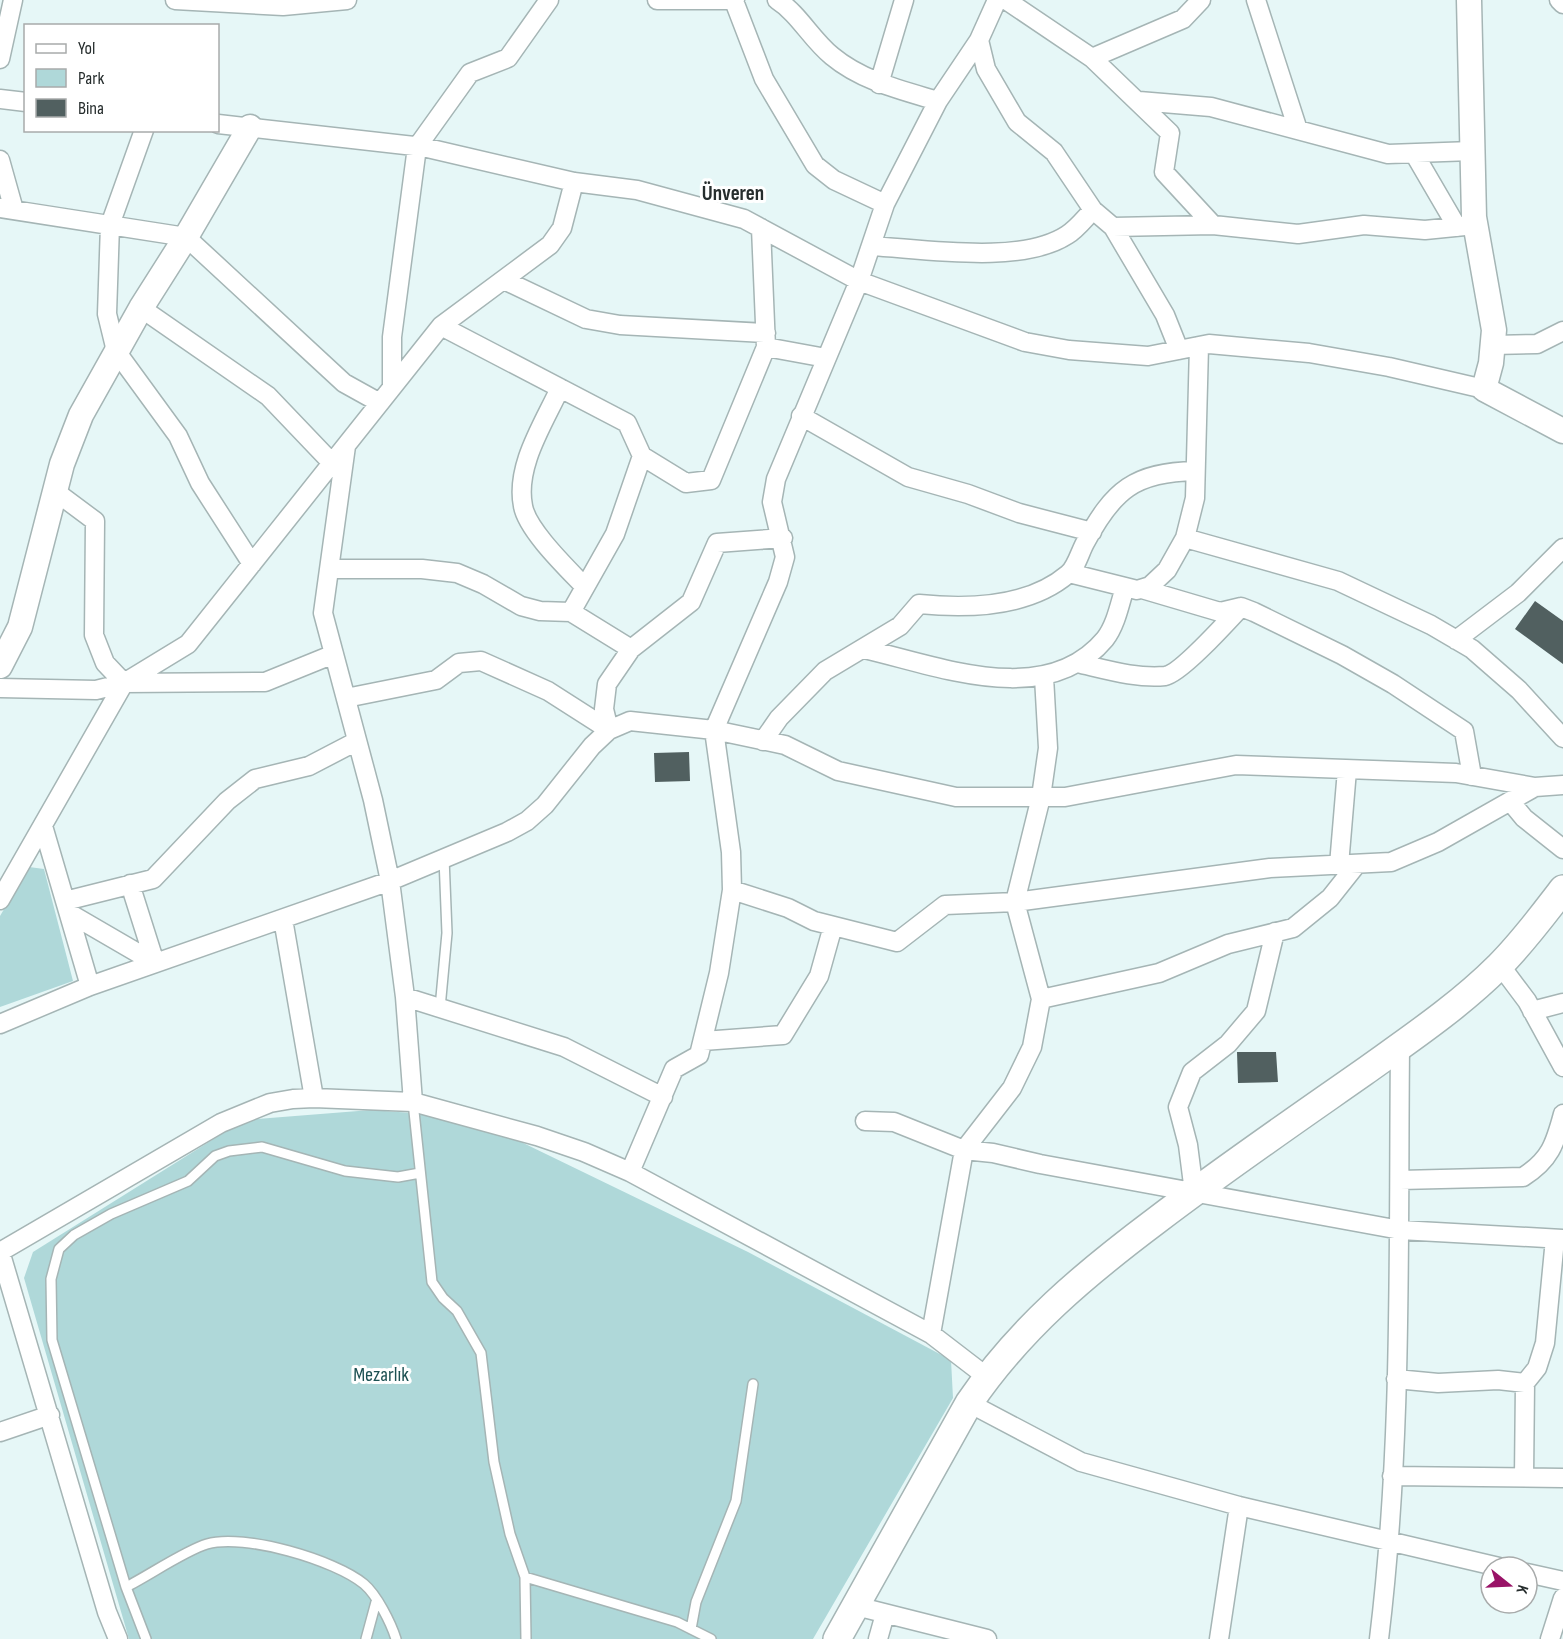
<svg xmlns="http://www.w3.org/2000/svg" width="1563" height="1639" viewBox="0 0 1563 1639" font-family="'Sofia Sans Condensed',sans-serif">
	<rect width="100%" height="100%" fill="#e6f7f7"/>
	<path fill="#afd8d9" d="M29 867 44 869 73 981 0 1007V916Z
		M371 1110 426 1114 515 1139 748 1252 951 1360 953 1398 813 1639H129L24 1278 33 1252 244 1120Z"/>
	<path fill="#516060" d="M1535 601 1563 621V664L1515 629Z
		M689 752 690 781 655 782 654 753Z
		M1237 1052H1276L1278 1082 1238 1083Z"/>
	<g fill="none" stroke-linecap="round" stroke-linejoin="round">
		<defs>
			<path id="service" d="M440 1008 447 933 444 858
				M413 1102 432 1282 443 1298 457 1311 481 1353 494 1462 510 1534 525 1577 526 1639
				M525 1577 677 1622 711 1639
				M126 1587C148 1576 186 1550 207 1544 244 1533 335 1560 364 1584 377 1595 391 1623 396 1639
				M691 1629 696 1602 736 1501 753 1384
				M146 1639 126 1587 52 1340 51 1279 59 1249 74 1235 111 1214 188 1181 215 1156 229 1151 262 1147 345 1171 398 1177 420 1173
				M366 1639 376 1602"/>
			<path id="minor" d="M175 0 283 6 347 0
				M657 0H735
				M777 0C799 14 811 39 832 56 862 81 901 90 938 101
				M1006 0 1092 58 1170 133 1164 172 1213 225
				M1256 0 1298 130
				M1559 0 1563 4
				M734 1 764 79 815 165 834 180 885 204
				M979 40 986 69 1017 122 1054 152 1093 210 1113 227 1165 315 1179 350
				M1092 58 1183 19 1201 0
				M0 59 13 0
				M879 84 904 0
				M0 99 26 102
				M1139 101 1211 107 1388 154 1472 151
				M218 124 423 147 574 182 637 190 744 219 859 281 1025 342 1069 350 1148 356 1209 344 1309 353 1389 367 1484 389
				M144 130 110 225 107 314 116 351 178 436 200 483 252 564
				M1415 155 1457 227
				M0 160 14 210
				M0 208 186 237 344 383 380 403
				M1113 227 1213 225 1298 234 1364 225 1425 230 1475 225
				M871 246C924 249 1021 265 1067 235 1077 229 1085 218 1093 210
				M504 280 586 319 620 325 766 333
				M141 308 268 396 332 463
				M441 326 627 423 642 456 686 483 711 480 766 347 761 228
				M1493 345 1537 344 1563 331
				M766 347 826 358
				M392 387V337L417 147 470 73 508 58 549 0
				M560 388C544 423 515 466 523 506 527 530 568 569 585 587
				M801 416 908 477 968 494 1019 513 1092 532
				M346 446 323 613 373 800 390 881 405 997 413 1102
				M56 492 95 521 94 635 105 663 124 683 265 682 334 654
				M1185 538 1338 581 1431 625 1472 649 1519 690 1563 738
				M329 569H422L457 573 483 584 521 606 540 611 571 612 631 649
				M1069 573 1137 590 1150 586 1167 570 1185 538 1195 498 1199 346
				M1142 589 1220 612 1241 607 1254 612 1342 655 1393 684 1464 731 1472 776
				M571 612 615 534 642 456
				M1456 640 1518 593 1563 548
				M864 649C939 666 1046 710 1105 639 1116 625 1120 603 1125 587
				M1077 663C1104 669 1137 679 1165 676 1180 674 1228 621 1241 607
				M0 688 96 690 124 683
				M346 698 436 680 459 663 481 661 548 691 609 730
				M609 730 604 709 607 684 631 649 691 602 717 543 783 538
				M763 741 779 718 825 671 900 626 919 604C968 609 1028 608 1068 574 1076 568 1080 552 1085 543 1113 490 1135 472 1195 471
				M1510 801 1524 818 1563 849
				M43 826 90 986
				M1339 865 1347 770
				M732 890 788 908 814 921 897 942 945 905 1015 902 1270 868 1391 862 1438 842 1535 787
				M0 900 124 683 188 644 441 326 550 245 562 228 574 182
				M65 901 153 879 227 801 255 779 309 766 357 741
				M69 913 155 963 130 884
				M283 919 314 1098
				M1500 965 1527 1001 1563 1067
				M405 997 564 1047 663 1097
				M1041 999 1159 973 1228 944 1293 928 1330 898 1357 864
				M1532 1011 1563 1003
				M0 1024 90 986 390 881 507 832 527 821 545 805 592 746 609 730 630 721 714 730 785 745 838 771 956 797H1065L1236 765 1456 773 1535 787 1563 785
				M703 1041 783 1035 819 976 833 926
				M865 1121 894 1122 964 1150 993 1153 1040 1164 1400 1230 1563 1239
				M630 1172 674 1069 699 1055 719 973 732 890 731 852 714 730 778 582 785 557 772 502 776 479 859 281 885 204 938 101 979 40 997 0
				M1400 1180 1523 1177C1550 1160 1555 1144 1563 1114
				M1194 1192 1188 1145 1178 1107 1192 1072 1228 1044 1256 1011 1275 932
				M0 1251 107 1612 118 1639
				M0 1252 221 1123 270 1103 293 1099 314 1098 413 1102 537 1136 584 1152 630 1172 931 1334 987 1377
				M931 1334 964 1150 1012 1088 1032 1047 1041 999 1015 902 1041 797 1048 748 1044 677
				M1396 1379 1438 1383 1498 1380 1525 1383
				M969 1403 1081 1462 1239 1506 1499 1567
				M0 1432 50 1415
				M1392 1476 1563 1478
				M1524 1477 1525 1383 1537 1368 1545 1343 1555 1239
				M1527 1573 1563 1581
				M856 1606 987 1639
				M878 1639 885 1614
				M1219 1639 1239 1506
				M1379 1639C1403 1443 1398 1244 1400 1047
				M1550 1639 1563 1598"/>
			<path id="tertiary" d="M1469 0 1474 217 1494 330 1491 363 1484 389 1563 431
				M0 666 20 627 62 464 81 415 141 308 186 237 250 127"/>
			<path id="secondary" d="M837 1639 969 1403C1020 1328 1085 1274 1157 1220 1224 1169 1294 1121 1364 1072 1410 1039 1459 1006 1499 966 1523 942 1543 915 1563 889"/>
		</defs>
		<use href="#service" stroke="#a5b5b5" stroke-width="12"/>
		<use href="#minor" stroke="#a5b5b5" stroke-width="21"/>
		<use href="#tertiary" stroke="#a5b5b5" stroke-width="27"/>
		<use href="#secondary" stroke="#a5b5b5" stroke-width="30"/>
		<use href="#service" stroke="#fff" stroke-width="9"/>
		<use href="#minor" stroke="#fff" stroke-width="18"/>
		<use href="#tertiary" stroke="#fff" stroke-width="24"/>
		<use href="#secondary" stroke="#fff" stroke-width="27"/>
	</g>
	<g text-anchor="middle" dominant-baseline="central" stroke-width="6" stroke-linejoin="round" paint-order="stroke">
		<g font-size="20" fill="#1c5052" stroke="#fff">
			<text x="381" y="1375">Mezarlık</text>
		</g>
		<g font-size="21" font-weight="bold" fill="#262d2d" stroke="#fff">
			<text x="733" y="193">Ünveren</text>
		</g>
	</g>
	<rect x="24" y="24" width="195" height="108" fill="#ffffff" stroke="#a8abab" stroke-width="1.5"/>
	<rect x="36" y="44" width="30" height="9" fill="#ffffff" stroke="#a8abab" stroke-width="1.5"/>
	<text x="78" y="54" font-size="18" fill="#262d2d">Yol</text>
	<rect x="36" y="69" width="30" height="18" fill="#afd8d9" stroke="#a8abab" stroke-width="1.5"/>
	<text x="78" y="84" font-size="18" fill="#262d2d">Park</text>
	<rect x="36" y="99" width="30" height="18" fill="#516060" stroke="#a8abab" stroke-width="1.5"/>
	<text x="78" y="114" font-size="18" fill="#262d2d">Bina</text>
	<g transform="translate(1509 1585) rotate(108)"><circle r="28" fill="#ffffff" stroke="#a8abab" stroke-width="1.5"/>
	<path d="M0-4.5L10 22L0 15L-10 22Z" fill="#991367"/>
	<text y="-9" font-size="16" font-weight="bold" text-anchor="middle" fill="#262d2d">K</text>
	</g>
</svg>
